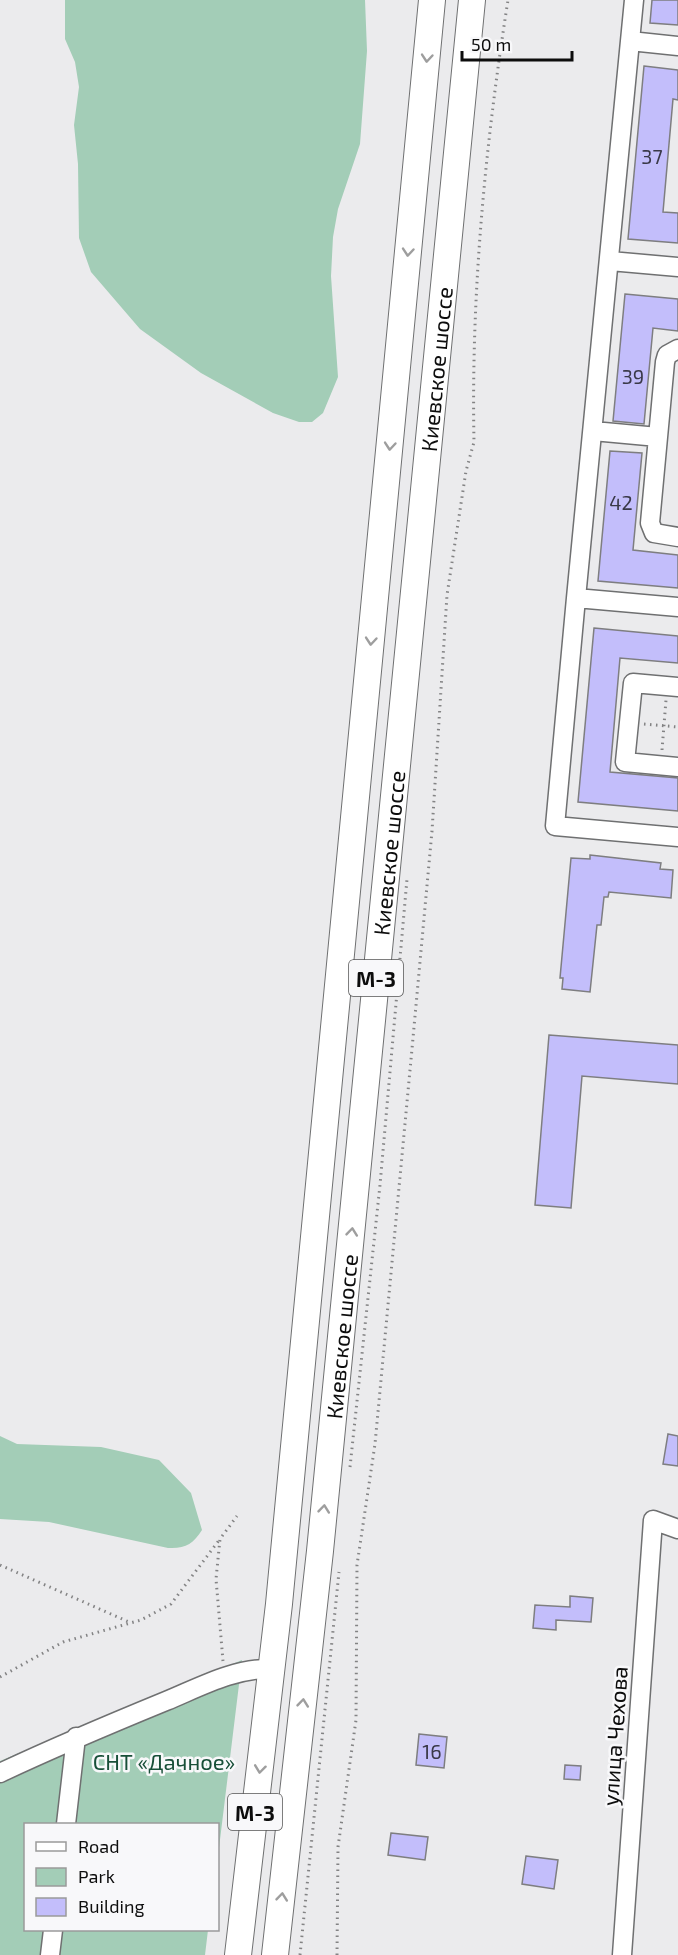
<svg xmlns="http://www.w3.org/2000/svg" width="678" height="1955" viewBox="0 0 678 1955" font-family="'Exo 2',sans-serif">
	<rect width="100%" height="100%" fill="#ebebed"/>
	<path fill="#a3cdb7" d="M65 0H365L367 51 360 144 338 209 333 237 331 276 338 377 323 413 312 422H299L273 413 201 373 140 329 91 272 79 238 78 164 74 125 79 87 75 62 65 39Z
		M0 1436 17 1444 101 1447 159 1460 191 1493 202 1530C193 1544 185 1549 168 1548L49 1522 0 1519Z
		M242 1660 218 1856V1824H26V1930H208L205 1955H0V1761Z"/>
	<path fill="#c3befb" stroke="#7e7e80" stroke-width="1.5" d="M652 0H678V25L650 23Z
		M644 66 678 70V100L673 99 663 212 678 213V243L628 239Z
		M625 294 678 299V331L653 328 644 424 613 421Z
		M610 451 642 453 633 550 678 555V588L598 581Z
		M594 628 678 636V663L620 658 610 772 678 778V811L578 802Z
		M590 855 661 863 660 869 673 870 671 898 609 892 608 897H604L601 925H597L590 992 562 989 563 978H560L571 858 590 859Z
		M549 1035 678 1045V1084L582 1076 571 1208 535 1205Z
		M668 1434 678 1436V1466L663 1464Z
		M570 1596 593 1598 591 1622 556 1620V1630L533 1628 535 1605 570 1607Z
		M419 1734 447 1737 444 1768 416 1765Z
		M565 1765 581 1766 580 1780 564 1779Z
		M391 1833 428 1837 425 1860 388 1855Z
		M526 1856 558 1860 554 1889 522 1884Z"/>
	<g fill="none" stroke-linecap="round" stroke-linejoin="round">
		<defs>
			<path id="minor" d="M634 0 630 41 678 46
				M630 41 576 598 678 607
				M610 261 678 267
				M678 349 667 355 665 362 650 523 654 533 678 537
				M593 431 658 437
				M576 598 555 826 678 837
				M678 687 633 683 625 762 678 767
				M0 1773C55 1747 110 1724 166 1701 200 1687 234 1668 271 1669
				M66 1824 76 1737
				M50 1955 53 1930
				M622 1955 653 1520 678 1529"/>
			<g id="highway">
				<path d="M238 1955 279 1604 432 0"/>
				<path id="s1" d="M275 1955 320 1551 472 0"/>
			</g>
		</defs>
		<use href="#minor" stroke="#6f7071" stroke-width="21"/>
		<use href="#highway" stroke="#6f7071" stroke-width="28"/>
		<path stroke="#838384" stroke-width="3" stroke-dasharray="1.5 4.5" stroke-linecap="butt" d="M644 724 678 727
			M662 750 666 700
			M350 1467 380 1185 407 879
			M0 1565 129 1622
			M223 1661 216 1579 220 1539 237 1516
			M0 1677 63 1642 141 1620 171 1604 220 1539
			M300 1955 339 1572
			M337 1955 338 1847 356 1720 357 1565 375 1444 413 1038 432 831 447 595 466 471 474 442C471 294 485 146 508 0"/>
		<use href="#minor" stroke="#fff" stroke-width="18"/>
		<use href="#highway" stroke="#fff" stroke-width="26"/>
	</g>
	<defs><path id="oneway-chevron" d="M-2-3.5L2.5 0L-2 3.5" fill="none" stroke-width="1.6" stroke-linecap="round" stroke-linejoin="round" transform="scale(1.5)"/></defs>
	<g stroke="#9e9e9e">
		<use href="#oneway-chevron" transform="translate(427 58) rotate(95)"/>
		<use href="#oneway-chevron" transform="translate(408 252) rotate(95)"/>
		<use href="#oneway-chevron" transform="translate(390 446) rotate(95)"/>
		<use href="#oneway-chevron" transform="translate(371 641) rotate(95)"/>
		<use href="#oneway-chevron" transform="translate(352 1232) rotate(-84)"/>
		<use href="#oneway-chevron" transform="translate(324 1509) rotate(-84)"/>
		<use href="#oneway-chevron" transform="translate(303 1703) rotate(-84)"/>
		<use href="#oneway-chevron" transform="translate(260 1769) rotate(97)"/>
		<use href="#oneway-chevron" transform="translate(282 1897) rotate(-84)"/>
	</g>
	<g text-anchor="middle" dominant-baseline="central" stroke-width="5" stroke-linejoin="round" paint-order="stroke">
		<g font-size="20" fill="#3a3948">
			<text x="652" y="156">37</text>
			<text x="633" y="376">39</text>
			<text x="621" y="502">42</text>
			<text x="432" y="1751">16</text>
		</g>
		<g fill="#f8f8fa" stroke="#545454" stroke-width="1.5">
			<rect x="349" y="960" width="54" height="36" rx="4.5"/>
			<rect x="228" y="1794" width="54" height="36" rx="4.5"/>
		</g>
		<g font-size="21" font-weight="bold" fill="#0d0d0d">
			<text x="376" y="978">М-3</text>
			<text x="255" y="1812">М-3</text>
		</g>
		<g font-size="22" fill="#0d0d0d" stroke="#f8f8fa">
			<text stroke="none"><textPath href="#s1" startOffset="1594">Киевское шоссе</textPath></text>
			<text stroke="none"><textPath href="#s1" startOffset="1108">Киевское шоссе</textPath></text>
			<text stroke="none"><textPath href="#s1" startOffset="622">Киевское шоссе</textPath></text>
			<text transform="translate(614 1736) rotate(-86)">улица Чехова</text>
		</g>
		<g font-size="22" fill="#184f38" stroke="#f8f8fa">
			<text x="164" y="1761">СНТ «Дачное»</text>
		</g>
	</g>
	<rect x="24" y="1823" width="195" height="108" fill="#f8f8fa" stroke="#9a9a9b" stroke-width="1.5"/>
	<rect x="36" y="1842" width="30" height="9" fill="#ffffff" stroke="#9a9a9b" stroke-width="1.5"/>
	<text x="78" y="1853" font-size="18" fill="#0d0d0d">Road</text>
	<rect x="36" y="1868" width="30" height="18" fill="#a3cdb7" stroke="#9a9a9b" stroke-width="1.5"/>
	<text x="78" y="1883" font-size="18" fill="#0d0d0d">Park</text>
	<rect x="36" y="1898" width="30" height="18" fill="#c3befb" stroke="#9a9a9b" stroke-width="1.5"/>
	<text x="78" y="1913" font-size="18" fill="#0d0d0d">Building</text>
	<path d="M462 51v9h110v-9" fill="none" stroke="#0d0d0d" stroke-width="3"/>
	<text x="471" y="51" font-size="18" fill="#0d0d0d" stroke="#f8f8fa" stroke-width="4.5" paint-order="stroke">50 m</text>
</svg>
